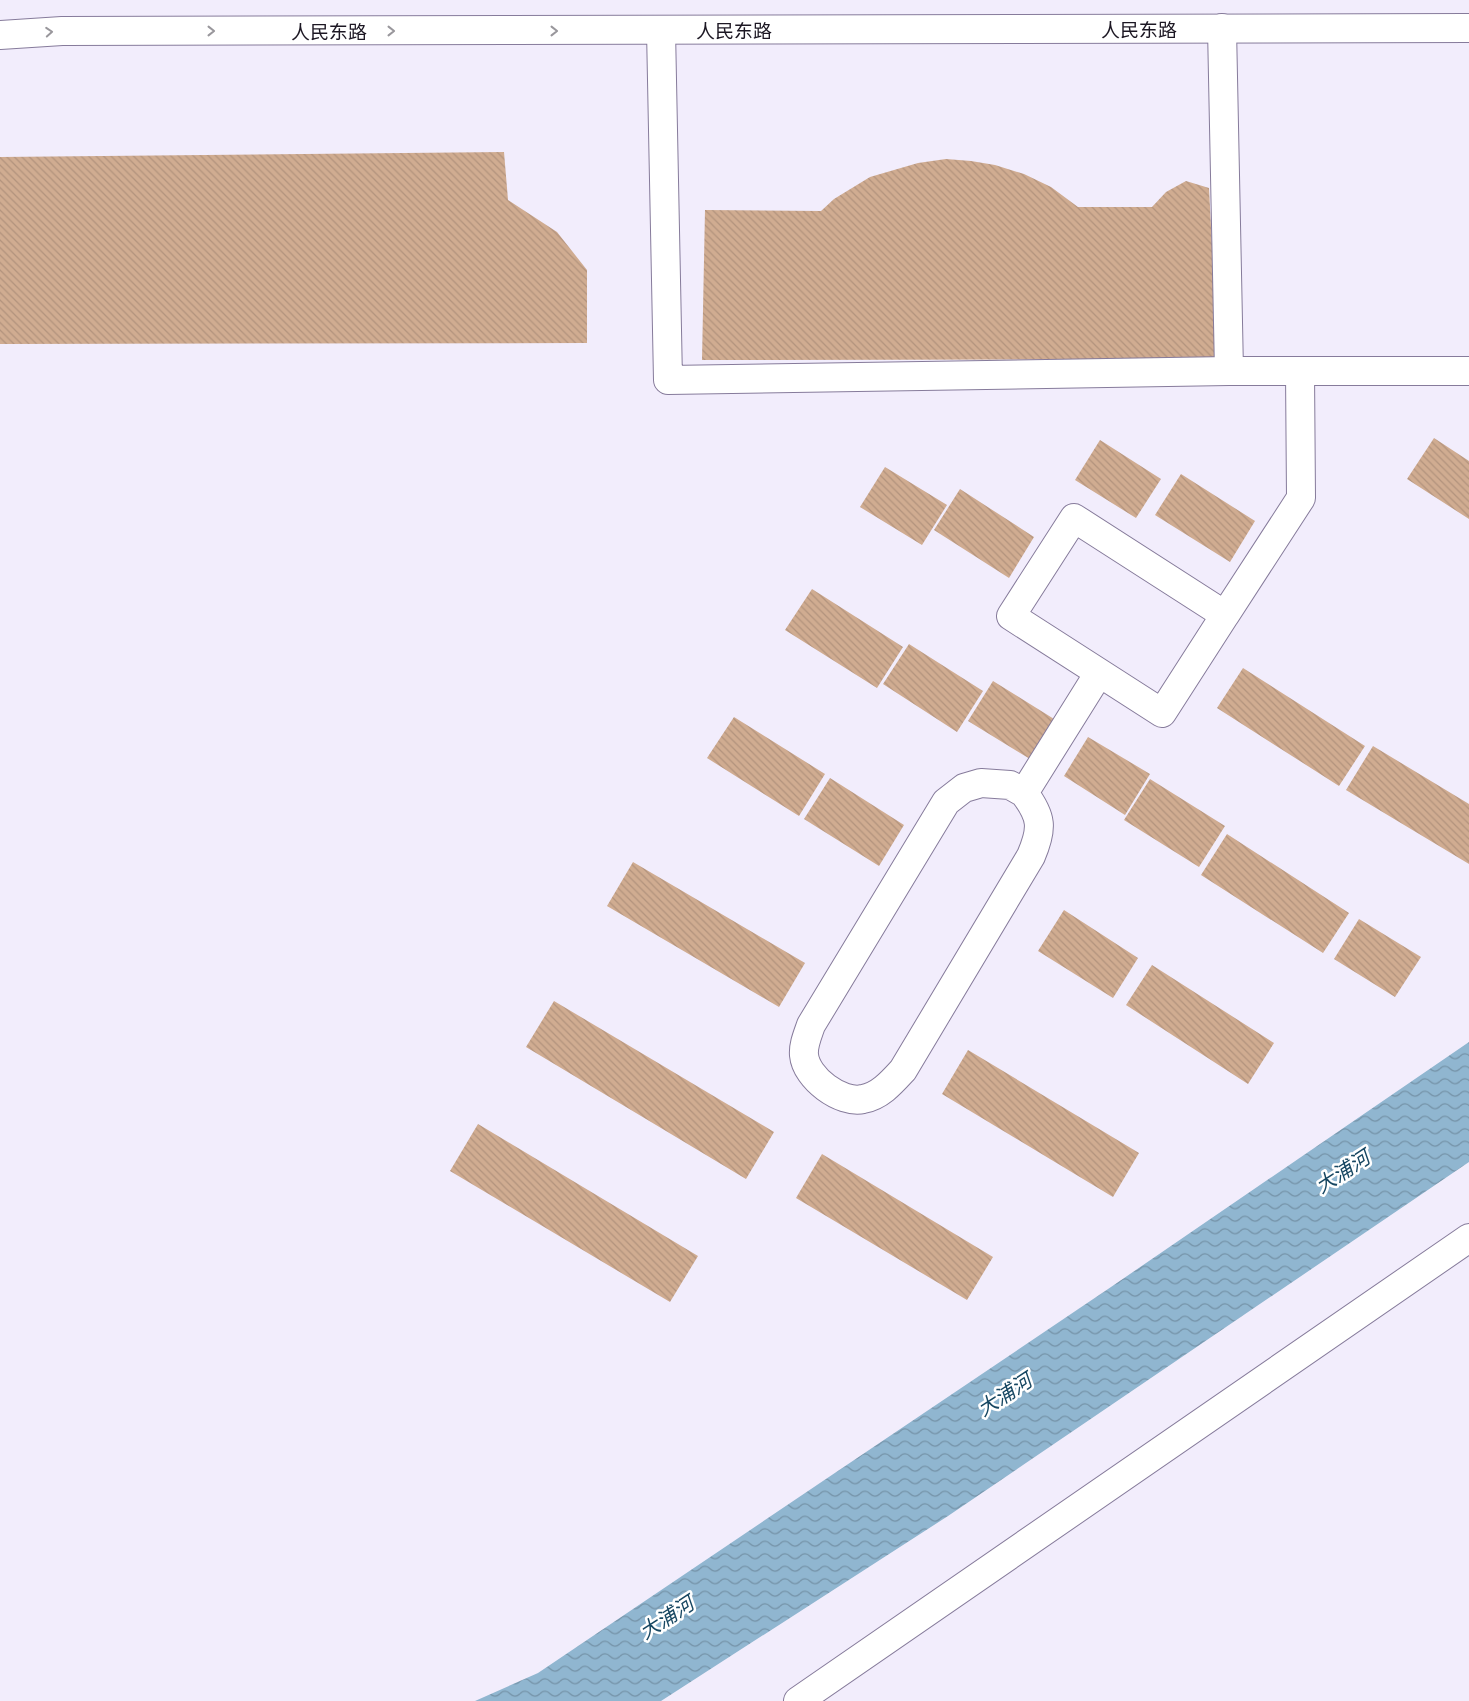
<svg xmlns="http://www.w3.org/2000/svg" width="1469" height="1701" viewBox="0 0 1469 1701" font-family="'Exo 2','Noto Sans SC',sans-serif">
	<defs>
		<pattern id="water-waves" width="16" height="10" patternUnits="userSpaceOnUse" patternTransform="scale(1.25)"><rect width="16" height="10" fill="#90b6d0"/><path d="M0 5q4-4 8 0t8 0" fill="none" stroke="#7593a8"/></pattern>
		<pattern id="building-back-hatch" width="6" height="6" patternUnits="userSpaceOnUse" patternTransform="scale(1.25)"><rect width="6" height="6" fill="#d0ac91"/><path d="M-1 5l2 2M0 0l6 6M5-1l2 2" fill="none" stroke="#b2937d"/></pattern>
	</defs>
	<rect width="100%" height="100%" fill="#f2edfc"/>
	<path fill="url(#water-waves)" d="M1469 1042V1162L948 1516 661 1701H475L538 1673 1111 1287Z"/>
	<path fill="url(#building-back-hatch)" d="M504 152 508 200 557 232 587 270V343L0 344V157Z
		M946 159 971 161 995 165 1024 174 1051 187 1078 207H1152L1166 192 1186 181 1209 188 1218 359 702 360 705 210 821 211 834 199 870 177 918 163Z
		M1434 438 1469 461V519L1407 479Z
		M1100 440 1161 479 1136 518 1075 480Z
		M885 467 947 505 922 545 860 507Z
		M1181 474 1255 521 1230 562 1155 515Z
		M960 489 1034 537 1009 578 934 530Z
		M812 589 903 647 877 688 785 630Z
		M909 644 983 691 957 732 883 684Z
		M1243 668 1365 746 1339 786 1217 708Z
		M993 681 1054 719 1030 759 968 721Z
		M734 717 825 774 799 816 707 758Z
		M1088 737 1150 774 1125 815 1064 776Z
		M1373 746 1469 804V864L1346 790Z
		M830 778 904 825 879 866 804 819Z
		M1150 779 1225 826 1199 867 1124 820Z
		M1227 834 1349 913 1323 953 1201 875Z
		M633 862 805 963 779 1007 607 906Z
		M1064 910 1138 958 1113 998 1038 951Z
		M1359 919 1421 957 1395 997 1334 959Z
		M1152 965 1274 1043 1248 1084 1126 1005Z
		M554 1001 774 1132 746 1179 526 1047Z
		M968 1050 1139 1153 1113 1197 942 1094Z
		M478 1124 698 1256 670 1302 450 1171Z
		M822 1154 993 1257 967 1300 796 1198Z"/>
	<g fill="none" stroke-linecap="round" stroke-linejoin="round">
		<defs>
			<path id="minor" d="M661 30 668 380 1229 371 1222 28
				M1229 371H1469
				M1225 615 1162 713 1011 616 1074 518 1225 615 1301 498 1300 372
				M1024 793 1010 785 981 783 964 788 946 802 811 1025C808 1034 803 1045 804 1055 806 1078 841 1104 863 1099 880 1096 892 1082 903 1070L1031 856C1043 828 1042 817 1024 793L1099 673
				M798 1701 1469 1238"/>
			<path id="major" d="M0 35 62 31 1469 28"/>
		</defs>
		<use href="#minor" stroke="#867b9b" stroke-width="30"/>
		<use href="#major" stroke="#867b9b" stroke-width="30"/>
		<use href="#minor" stroke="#fff" stroke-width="28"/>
		<use href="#major" stroke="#fff" stroke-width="28"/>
	</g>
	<defs><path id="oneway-chevron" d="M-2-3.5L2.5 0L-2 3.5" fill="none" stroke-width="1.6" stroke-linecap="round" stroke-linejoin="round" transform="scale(1.25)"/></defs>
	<g stroke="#99979c">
		<use href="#oneway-chevron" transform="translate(211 31)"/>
		<use href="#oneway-chevron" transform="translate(391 31)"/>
		<use href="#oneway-chevron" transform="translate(554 31)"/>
		<use href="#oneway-chevron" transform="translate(49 32) rotate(-4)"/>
	</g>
	<g text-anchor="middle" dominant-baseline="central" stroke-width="5" stroke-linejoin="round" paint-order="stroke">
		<g font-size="19" fill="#1c1723" stroke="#fff">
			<text x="1139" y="29">人民东路</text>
			<text x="734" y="30">人民东路</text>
			<text x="329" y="31">人民东路</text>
		</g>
		<g font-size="20" font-style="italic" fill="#174762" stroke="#fff">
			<text transform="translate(1342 1171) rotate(-33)">大浦河</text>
			<text transform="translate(1004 1394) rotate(-33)">大浦河</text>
			<text transform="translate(666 1617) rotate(-33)">大浦河</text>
		</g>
	</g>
</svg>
